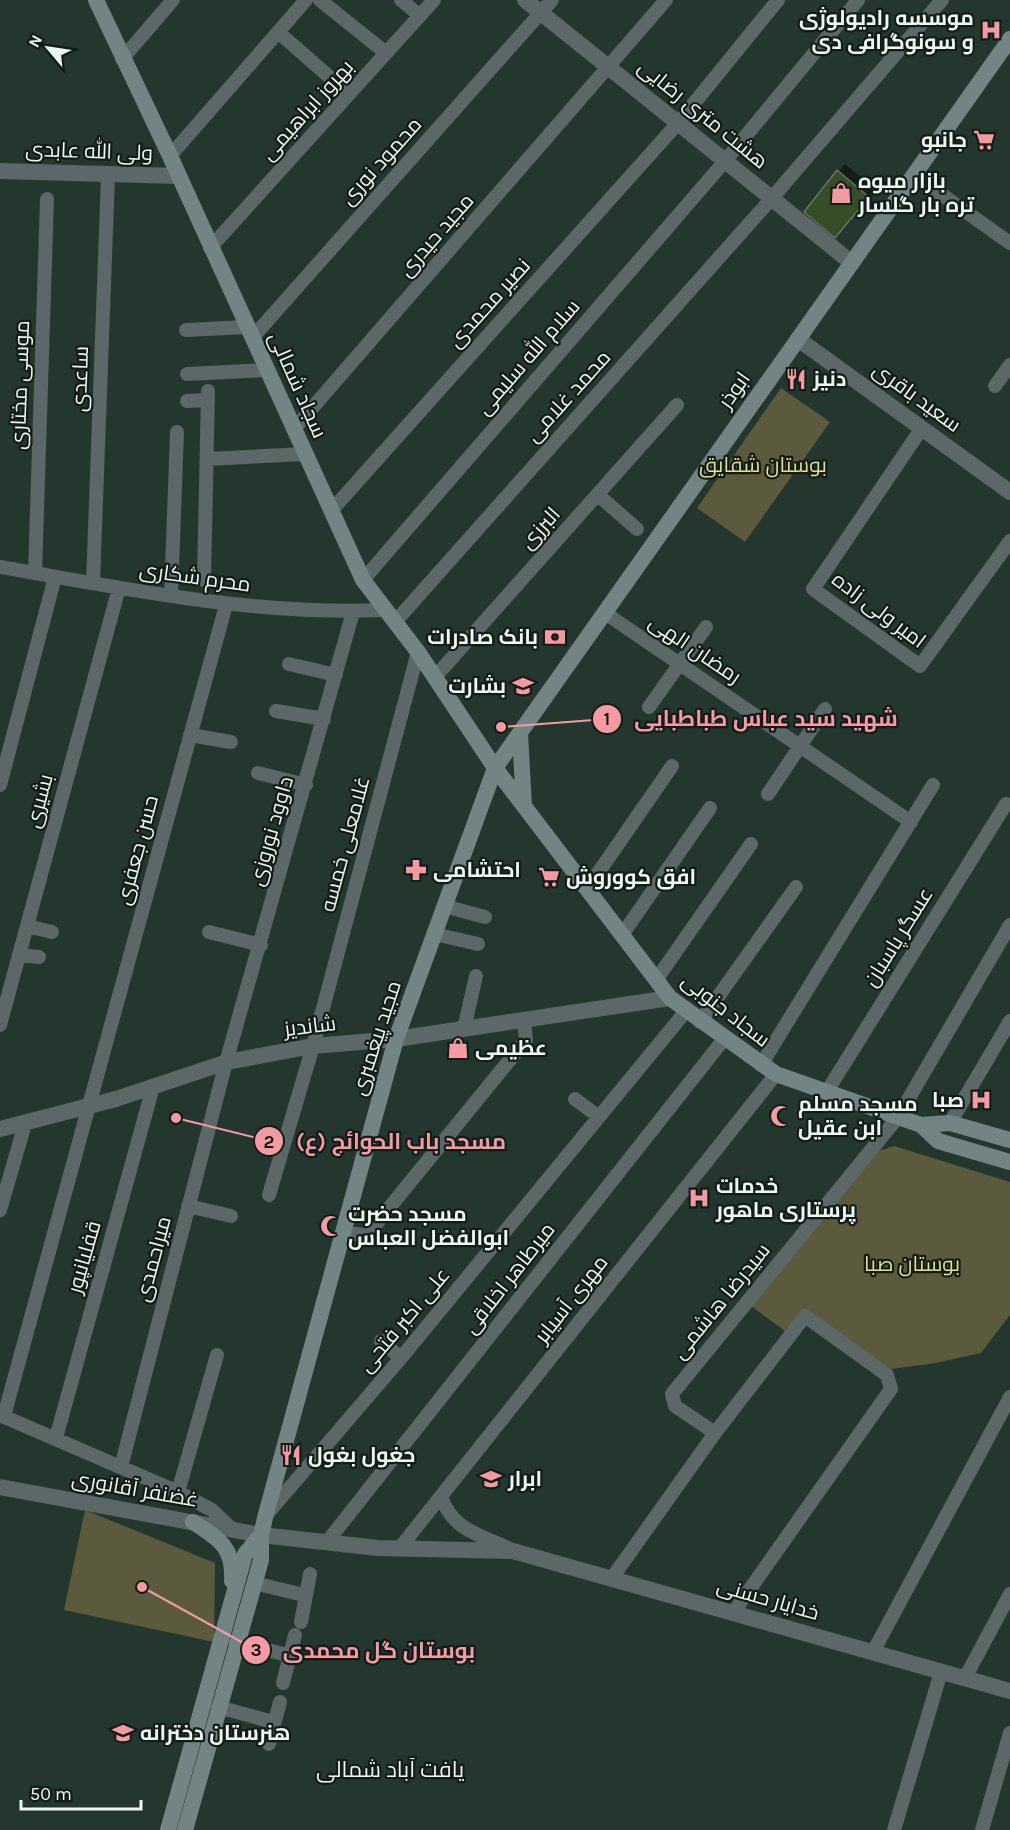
<svg xmlns="http://www.w3.org/2000/svg" width="1010" height="1830" viewBox="0 0 1010 1830" font-family="Karla,Cairo,sans-serif">
	<rect width="100%" height="100%" fill="#23372e"/>
	<path fill="#5c5a3d" d="M781 388 830 422 745 542 697 508Z
		M894 1146 1010 1182V1315L981 1353 936 1363 891 1369 812 1316 793 1337 751 1306 879 1151Z
		M85 1510 215 1563 214 1642 64 1610Z"/>
	<path fill="#0007" d="M845 164 875 189 842 229 806 211Z"/>
	<path fill="#364e28" stroke="#677361" stroke-width="1.5" d="M837 170 869 197 835 238 804 212Z"/>
	<g fill="none" stroke-linecap="round" stroke-linejoin="round">
		<path stroke="#5c6767" stroke-width="14" d="M320 0 386 53
			M401 0 420 16
			M278 32 349 94
			M122 59 173 0
			M170 156 306 0
			M914 175 1010 243
			M210 248 434 0
			M186 330 247 327
			M252 338 552 0
			M187 374 267 370
			M995 386 1010 365
			M187 401 208 400
			M922 428 813 589 920 666 1010 541
			M294 429 666 0
			M207 459 305 454
			M598 495 637 529
			M331 511 678 123 778 0
			M0 567C128 589 256 616 386 610
			M35 573 47 199
			M204 580 208 391
			M363 580 725 161 858 0
			M93 583 108 176
			M171 596 177 432
			M605 613 911 822
			M395 622 772 198 942 0
			M289 664 336 675
			M435 677 677 405
			M649 707 706 627
			M276 711 324 719
			M190 735 231 742
			M258 773 306 785
			M0 785 55 577
			M768 794 825 709
			M587 889 672 766
			M444 906 485 917
			M27 926 52 932
			M209 932 261 945
			M434 934 478 944
			M622 935 710 808
			M19 955 39 957
			M656 980 751 844
			M700 1022 796 887
			M0 1025 119 588
			M464 1029 476 976
			M761 1065 933 785
			M826 1093 1006 804
			M575 1099 599 1117
			M950 1123 1010 1021
			M269 1195 313 1046 418 652
			M188 1206 231 1216
			M0 1210 25 1124
			M343 1233 367 1235 526 1040 524 1020
			M381 1341 401 1358
			M0 1415 178 1492 212 1510 232 1529
			M4 1416 226 605
			M715 1433 675 1406 672 1394 898 1117 1010 925
			M56 1438 153 1087
			M121 1467 225 1066 353 612
			M178 1492 217 1355
			M441 1496C452 1531 482 1535 512 1550
			M268 1513 401 1358 686 1011
			M327 1542 724 1039
			M399 1549 776 1074
			M612 1578 715 1433 805 1316 887 1375 891 1389 733 1613
			M254 1583 304 1595
			M301 1622 310 1574
			M236 1642 291 1656
			M873 1652 1010 1397
			M965 1678 1010 1594
			M283 1683 295 1635
			M218 1707 273 1722
			M269 1744 280 1702
			M894 1830 941 1672
			M982 1830 1010 1733"/>
		<path stroke="#5c6767" stroke-width="16" d="M525 0 852 263
			M0 171 177 176
			M798 339 1010 492
			M0 1129 116 1099 227 1062 313 1046 396 1039 670 998
			M0 1487 261 1535 378 1548 513 1551 1010 1691"/>
		<path stroke="#728484" stroke-width="16" d="M96 0 170 156 363 580 418 652 495 768 670 998 776 1074 921 1125 938 1141 1010 1162
			M520 733 524 806
			M921 1125 950 1123 1010 1140
			M193 1522C219 1539 234 1547 232 1581
			M168 1830 245 1554 261 1535
			M185 1830 261 1560V1535L266 1514 396 1039 495 768 1010 39"/>
	</g>
	<defs>
		<symbol id="hospital-bare" viewBox="-9 -9 18 18"><path d="M-5-5h3v3.5h4V-5h3V5h-3V1.5h-4V5h-3Z" fill="#f49aa3" stroke="#131c18" stroke-width="2.5" paint-order="stroke"/></symbol>
		<symbol id="supermarket-bare" viewBox="-9 -9 18 18"><path d="M-6-5.5h2.5l.6 2H6L4.5 2H-2.5L-4.4-4H-6ZM-1.5 3.2a1.3 1.3 0 1 0 .1 0ZM3 3.2a1.3 1.3 0 1 0 .1 0Z" fill="#f49aa3" stroke="#131c18" stroke-width="2.5" paint-order="stroke"/></symbol>
		<symbol id="shop-bare" viewBox="-9 -9 18 18"><path d="M-5-2.5h2.3a2.7 3.5 0 0 1 5.4 0H5L5.5 6h-11ZM-1.5-2.5h3a1.5 2.3 0 0 0-3 0Z" fill="#f49aa3" stroke="#131c18" stroke-width="2.5" paint-order="stroke"/></symbol>
		<symbol id="restaurant-bare" viewBox="-9 -9 18 18"><path d="M-5-6h1v4h1v-4h1v4h1v-4h1v5L-1.5 .5V6h-2V.5L-5-1ZM5-6V6H3V1.5H1.5Q1.5-4 5-6Z" fill="#f49aa3" stroke="#131c18" stroke-width="2.5" paint-order="stroke"/></symbol>
		<symbol id="bank-bare" viewBox="-9 -9 18 18"><path d="M-6-4H6V4H-6ZM0-2.3a2.3 2.3 0 1 0 0 4.6a2.3 2.3 0 1 0 0-4.6Z" fill="#f49aa3" stroke="#131c18" stroke-width="2.5" paint-order="stroke"/></symbol>
		<symbol id="school-bare" viewBox="-9 -9 18 18"><path d="M0-5L7-2L0 1L-7-2ZM-4 1L0 2.5L4 1V4Q0 6-4 4Z" fill="#f49aa3" stroke="#131c18" stroke-width="2.5" paint-order="stroke"/></symbol>
		<symbol id="pharmacy-bare" viewBox="-9 -9 18 18"><path d="M-2-6h4v4h4v4h-4v4h-4v-4h-4v-4h4Z" fill="#f49aa3" stroke="#131c18" stroke-width="2.5" paint-order="stroke"/></symbol>
		<symbol id="mosque-bare" viewBox="-9 -9 18 18"><path d="M3.5-4.9A6 6 0 1 0 3.5 4.9A5 5 0 1 1 3.5-4.9Z" fill="#f49aa3" stroke="#131c18" stroke-width="2.5" paint-order="stroke"/></symbol>
	</defs>
	<g fill-rule="evenodd">
		<use href="#hospital-bare" x="976" y="15" width="30" height="30"/>
		<use href="#supermarket-bare" x="969" y="125" width="30" height="30"/>
		<use href="#shop-bare" x="826" y="178" width="30" height="30"/>
		<use href="#restaurant-bare" x="781" y="364" width="30" height="30"/>
		<use href="#bank-bare" x="540" y="622" width="30" height="30"/>
		<use href="#school-bare" x="508" y="671" width="30" height="30"/>
		<use href="#pharmacy-bare" x="401" y="855" width="30" height="30"/>
		<use href="#supermarket-bare" x="534" y="862" width="30" height="30"/>
		<use href="#shop-bare" x="443" y="1033" width="30" height="30"/>
		<use href="#hospital-bare" x="966" y="1085" width="30" height="30"/>
		<use href="#mosque-bare" x="766" y="1101" width="30" height="30"/>
		<use href="#hospital-bare" x="684" y="1183" width="30" height="30"/>
		<use href="#mosque-bare" x="316" y="1211" width="30" height="30"/>
		<use href="#restaurant-bare" x="276" y="1440" width="30" height="30"/>
		<use href="#school-bare" x="476" y="1464" width="30" height="30"/>
		<use href="#school-bare" x="108" y="1718" width="30" height="30"/>
	</g>
	<g text-anchor="middle" dominant-baseline="central" stroke-width="4.5" stroke-linejoin="round" paint-order="stroke">
		<g font-size="21" font-weight="bold" fill="#ebf7f1" stroke="#131c18" text-anchor="start">
			<text x="974" y="18" text-anchor="end">موسسه رادیولوژی<tspan x="974" dy="24">و سونوگرافی دی</tspan></text>
			<text x="967" y="140" text-anchor="end">جانبو</text>
			<text x="858" y="181">بازار میوه<tspan x="858" dy="24">تره بار گلسار</tspan></text>
			<text x="813" y="379">دنیز</text>
			<text x="538" y="637" text-anchor="end">بانک صادرات</text>
			<text x="506" y="686" text-anchor="end">بشارت</text>
			<text x="433" y="870">احتشامی</text>
			<text x="566" y="877">افق کووروش</text>
			<text x="475" y="1048">عظیمی</text>
			<text x="964" y="1100" text-anchor="end">صبا</text>
			<text x="798" y="1104">مسجد مسلم<tspan x="798" dy="24">ابن عقیل</tspan></text>
			<text x="716" y="1186">خدمات<tspan x="716" dy="24">پرستاری ماهور</tspan></text>
			<text x="348" y="1214">مسجد حضرت<tspan x="348" dy="24">ابوالفضل العباس</tspan></text>
			<text x="308" y="1455">جغول بغول</text>
			<text x="508" y="1479">ابرار</text>
			<text x="140" y="1733">هنرستان دخترانه</text>
		</g>
		<g font-size="21" fill="#ebf7f1" stroke="#131c18">
			<text transform="translate(307 110) rotate(-48)">بهروز ابراهیمی</text>
			<text transform="translate(703 114) rotate(39)">هشت متری رضایی</text>
			<text transform="translate(89 151) rotate(2)">ولی الله عابدی</text>
			<text transform="translate(381 161) rotate(-48)">محمود نوری</text>
			<text transform="translate(436 235) rotate(-49)">مجید حیدری</text>
			<text transform="translate(489 303) rotate(-48)">نصیر محمدی</text>
			<text transform="translate(528 357) rotate(-49)">سلام الله سلیمی</text>
			<text transform="translate(80 379) rotate(-88)">ساعدی</text>
			<text transform="translate(20 385) rotate(-88)">موسی مختاری</text>
			<text transform="translate(298 385) rotate(66)">سجاد شمالی</text>
			<text transform="translate(734 390) rotate(-55)">ابوذر</text>
			<text transform="translate(568 396) rotate(-48)">محمد غلامی</text>
			<text transform="translate(917 397) rotate(36)">سعید باقری</text>
			<text transform="translate(540 528) rotate(-48)">البرزی</text>
			<text transform="translate(195 577) rotate(8)">محرم شکاری</text>
			<text transform="translate(879 610) rotate(37)">امیر ولی زاده</text>
			<text transform="translate(695 649) rotate(34)">رمضان الهی</text>
			<text transform="translate(39 801) rotate(-75)">بشیری</text>
			<text transform="translate(271 831) rotate(-74)">داوود نوروزی</text>
			<text transform="translate(345 844) rotate(-75)">غلامعلی خمسه</text>
			<text transform="translate(137 850) rotate(-75)">حسن جعفری</text>
			<text transform="translate(898 937) rotate(-58)">عسگر پاسبان</text>
			<text transform="translate(726 1010) rotate(38)">سجاد جنوبی</text>
			<text transform="translate(310 1026) rotate(-7)">شاندیز</text>
			<text transform="translate(376 1038) rotate(-72)">مجید پیغمبری</text>
			<text transform="translate(84 1257) rotate(-74)">قفلیانپور</text>
			<text transform="translate(153 1259) rotate(-75)">میراحمدی</text>
			<text transform="translate(509 1278) rotate(-52)">میرطاهر اخلاقی</text>
			<text transform="translate(571 1299) rotate(-52)">مهری آسیابر</text>
			<text transform="translate(721 1301) rotate(-51)">سیدرضا هاشمی</text>
			<text transform="translate(404 1320) rotate(-50)">علی اکبر فتحی</text>
			<text transform="translate(135 1489) rotate(10)">غضنفر آقانوری</text>
			<text transform="translate(768 1599) rotate(16)">خدایار حسنی</text>
		</g>
		<g font-size="21" fill="#e3de91" stroke="#131c18">
			<text x="763" y="465">بوستان شقایق</text>
			<text x="912" y="1264">بوستان صبا</text>
		</g>
		<g font-size="22" fill="#ebf7f1" stroke="#131c18">
			<text x="390" y="1770">یافت آباد شمالی</text>
		</g>
	</g>
	<path fill="none" stroke="#f49aa3" stroke-width="2" d="M501 727L607 719M176 1118L269 1141M142 1587L256 1650"/>
	<g fill="#f49aa3" stroke="#131c18" stroke-width="2">
		<circle cx="501" cy="727" r="6"/>
		<circle cx="176" cy="1118" r="6"/>
		<circle cx="142" cy="1587" r="6"/>
		<circle cx="607" cy="719" r="15"/>
		<circle cx="269" cy="1141" r="15"/>
		<circle cx="256" cy="1650" r="15"/>
	</g>
	<g font-size="18" text-anchor="middle" font-weight="bold" fill="#111">
		<text x="607" y="725">1</text>
		<text x="269" y="1148">2</text>
		<text x="256" y="1656">3</text>
	</g>
	<g font-size="22" text-anchor="middle" font-weight="bold" fill="#f49aa3" stroke="#131c18" stroke-width="4.5" stroke-linejoin="round" paint-order="stroke">
		<text x="766" y="726">شهید سید عباس طباطبایی</text>
		<text x="401" y="1149">مسجد باب الحوائج (ع)</text>
		<text x="379" y="1658">بوستان گل محمدی</text>
	</g>
	<g transform="translate(48 48) rotate(299)" stroke="#131c18" stroke-width="4.5" paint-order="stroke">
	<path d="M0-4.5L10 22L0 15L-10 22Z" fill="#ebf7f1"/>
	<text y="-9" font-size="16" font-weight="bold" text-anchor="middle" fill="#ebf7f1">N</text>
	</g>
	<path d="M21 1800v9h120v-9" fill="none" stroke="#ebf7f1" stroke-width="3"/>
	<text x="30" y="1800" font-size="18" fill="#ebf7f1" stroke="#131c18" stroke-width="4.5" paint-order="stroke">50 m</text>
</svg>
